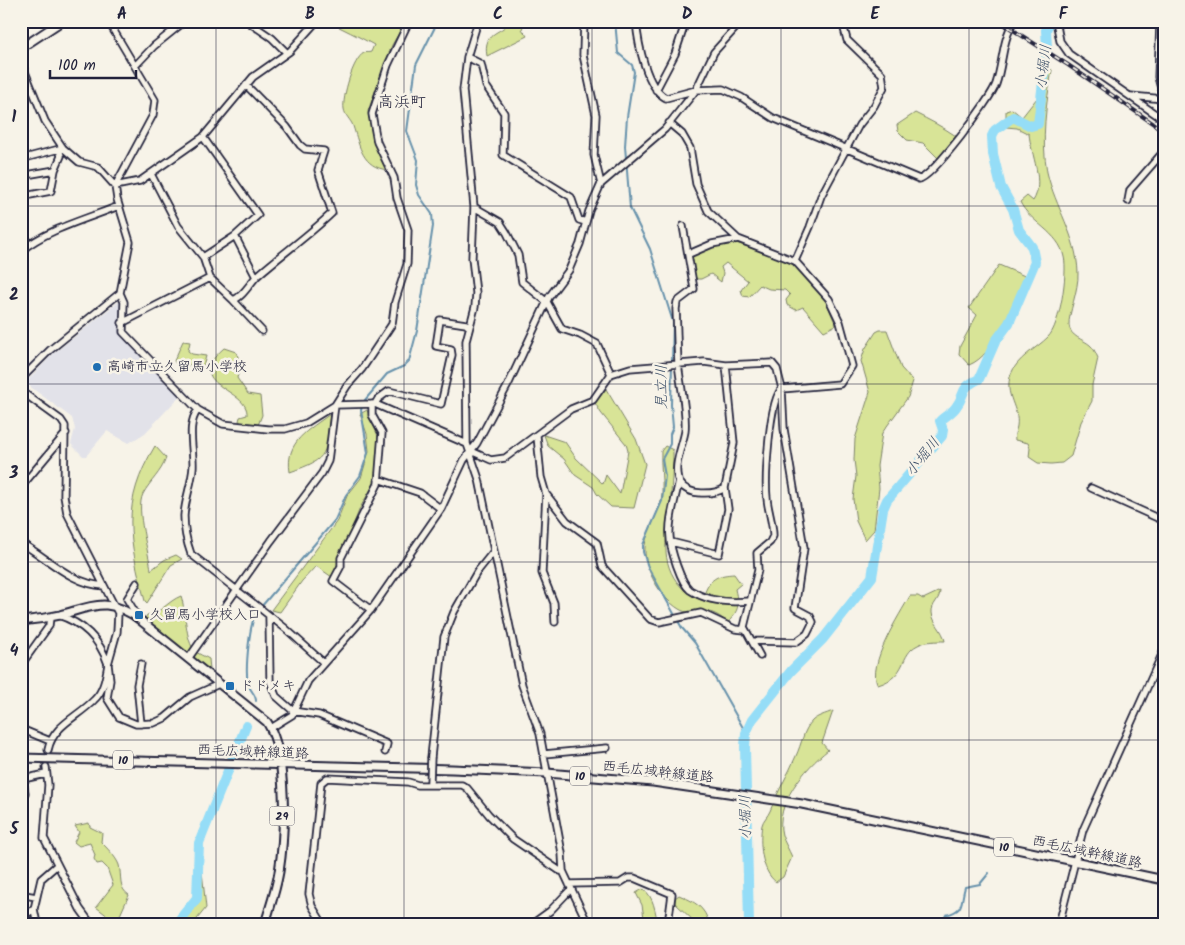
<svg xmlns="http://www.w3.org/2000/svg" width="1185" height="945" viewBox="0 0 1185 945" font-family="Kalam,'Klee One',sans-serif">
	<rect width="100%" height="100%" fill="#f7f3e8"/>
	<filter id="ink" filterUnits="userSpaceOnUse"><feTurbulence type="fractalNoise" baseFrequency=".02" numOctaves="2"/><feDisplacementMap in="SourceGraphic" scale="10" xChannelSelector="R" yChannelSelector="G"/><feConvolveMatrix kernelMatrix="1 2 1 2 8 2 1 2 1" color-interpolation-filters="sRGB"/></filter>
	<g filter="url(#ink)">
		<path fill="#e2e2e9" d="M118 302 120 303 121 332 180 396 145 433 129 443 107 431 86 456H83L71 444 75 429 72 418 28 385 27 381 53 354Z"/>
		<path fill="#d8e497" stroke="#7d8369" d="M327 21H360L378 26 406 21 392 45 368 111 372 134 388 170C362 167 360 147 353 126 351 120 345 116 344 109 342 98 353 58 364 53 366 52 368 53 371 52L374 45C358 36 343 29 327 21Z
			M508 21H525L522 29 527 36 487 56C482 29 506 34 508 21Z
			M1049 67 1052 70C1046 104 1041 139 1047 172 1055 207 1077 236 1078 273 1079 289 1068 315 1069 325 1070 337 1083 339 1090 345 1094 348 1096 354 1098 358L1092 385V401L1081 422 1071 456 1062 463 1051 464 1038 463 1029 457 1030 448 1028 443 1015 440C1014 433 1016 432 1017 426 1020 408 1003 395 1011 374 1017 358 1036 349 1048 337 1060 326 1068 272 1064 257 1059 232 1030 223 1020 202L1027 196 1033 201C1045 183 1031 154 1029 134L1017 128 1006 127V111L1012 109 1022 117 1037 98Z
			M915 113C929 120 943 127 956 136L938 158 923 143 907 140 898 131 897 125Z
			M733 242 793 262 825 299 836 325 824 331 803 307 796 310 787 305 786 300 790 295 785 290 769 289 760 285 749 297 743 296 741 290 748 281 726 263 721 267 723 273 721 282 711 274 701 279H697C692 274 690 261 693 254L712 246Z
			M999 265 1027 277C1012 303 997 354 969 365L959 354 960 346 977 315 969 308Z
			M880 330H887L901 368 913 381 908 397 882 433 877 466 879 488 874 530 865 540 856 521 853 499 856 476 854 460 855 439 870 392 861 361 865 349 876 332Z
			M183 341 190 342 188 351 192 354 206 356 203 367 198 363 192 362 185 369 180 368 174 361Z
			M224 348 236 352 241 364 237 378 248 394 260 396 262 415 258 425 242 423 239 421 240 417 247 415C249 388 180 386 224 348Z
			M606 389 636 439 645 464 634 508 611 507 597 494 593 487 575 475 564 459 548 446 544 435 565 442 576 458 603 484 606 475 620 494 628 451 626 444 601 413 595 403Z
			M367 410 381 443 375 474 377 478 360 508 334 573 332 577 316 566 302 581 280 612 271 610 337 521 347 496 361 478 369 451 367 434 360 414Z
			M330 414C325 454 331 458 290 472 285 441 309 430 330 414Z
			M155 446 166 458C161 473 150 481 143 494 135 510 149 552 151 570L164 560 176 555 182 559 171 565 147 603 145 601C129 539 120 504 155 446Z
			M665 446 673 450V459C672 478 671 498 669 517 668 528 665 541 666 552 668 582 692 604 722 604L705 592C711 577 719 575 734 574L741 584 735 589C739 608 740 607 728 623 704 601 695 619 679 609 659 597 640 563 646 540 650 524 661 510 662 493 663 480 660 465 661 451Z
			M940 591C940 600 931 604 932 613 933 623 943 630 945 641 936 641 925 641 918 645 899 654 908 676 878 685 866 666 900 614 910 596H918L923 599Z
			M181 596C186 610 185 641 195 651 198 654 204 656 209 659L210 670 144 620 147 615C160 614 168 601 181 596Z
			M833 711 822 743 828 750C805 768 774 804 782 835 784 842 789 850 792 857L783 877 776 882C761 871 759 842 762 825 763 820 768 816 770 811 777 792 788 775 796 756 802 743 803 731 812 721 817 716 826 714 833 711Z
			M89 823 90 827 102 833 101 842C107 848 116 857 119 865 122 877 118 888 129 895L120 915 113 920 96 907 113 885 107 868 102 863 97 864 94 859 95 855 90 843 79 846 74 842 79 832 75 826Z
			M198 860 201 862 206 908 193 924H172L195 894Z
			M643 889C654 896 655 912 658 924H645L642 905 636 893Z
			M679 895C695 902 705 907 709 924H697L675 903V898Z"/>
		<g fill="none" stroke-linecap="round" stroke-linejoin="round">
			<path stroke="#6792ac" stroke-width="2" d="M615 21 618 53 632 65 634 72 627 117 625 146 630 208 650 249 673 322 671 405 673 427 670 434V444L662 459 665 476 662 501 643 545V552L648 567 682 628 695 643 746 733
				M261 607 335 520 346 495 360 476 368 453 361 410 365 400 387 374 404 366 409 361 417 331 433 226 432 214 419 195 416 185 418 160 407 131 416 65 438 21
				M256 701C256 694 250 691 248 684 245 670 249 620 258 610
				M941 924 946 915C965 910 960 904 965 887L980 884 989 873"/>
			<path stroke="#95ddf7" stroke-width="10" d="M176 924 197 898 199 843 246 726
				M749 924 745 747 746 733 752 720 791 671 823 639 872 577 883 509 887 500 942 436 943 430 940 421C945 416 952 413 956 407 967 393 958 389 979 379L995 342 1009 323 1035 262 1032 247 1019 230 1013 209 1001 187 993 154 992 136 995 130 1013 117 1031 126 1038 124 1047 48 1046 30 1050 21"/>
			<defs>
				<path id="minor" d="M247 21 272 38 287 53
					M478 21 467 57 463 90 474 207 472 258 476 293 475 307 466 341 467 444 479 479 522 685 540 734 562 853 563 871 588 924
					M584 21 583 55 596 115 594 155 601 184
					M636 21C638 43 646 88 666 98L696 90 723 89 741 97 773 118 919 179C932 178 991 99 996 84 1003 64 1002 40 1014 21
					M1056 21 1060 41 1069 54 1164 120
					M1160 21 1158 77 1164 100
					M467 57 481 64 486 86 504 113 503 155 571 197 579 220 586 222
					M21 62 45 121 63 148 79 162 98 167 115 186 140 181 203 137 253 77 290 51 317 21
					M135 66 154 46 185 21
					M656 90 675 54 686 21
					M1131 96 1164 99
					M669 123 682 134 690 148 696 184 708 211 738 239 795 261 829 299 840 322 852 366 840 384 782 389C769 398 765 480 767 498 768 511 773 523 773 536L770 542 757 553 758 570 744 627 760 656
					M21 159 63 148
					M32 174 55 170 61 156 59 149
					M151 174 178 226 203 257 210 278 233 300C242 298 250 283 257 276 282 254 308 236 332 213L318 170 324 151 305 149 300 145 287 127 246 85
					M30 195 51 191 55 170
					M1128 201 1130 190 1164 151
					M474 207 500 222 507 233 518 255 522 282 547 302 562 329 580 335 597 344 611 374
					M683 226 694 289 677 302 676 309C677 327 677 345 678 362 680 386 687 407 685 431 683 445 671 469 680 483 688 496 714 495 725 488L734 443 726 365
					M21 233 29 244
					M235 236 256 277
					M21 251C45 230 89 218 119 206
					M689 254 712 244 738 239
					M203 257 235 236 258 215 203 137
					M795 261 810 227 821 196 859 125 874 106 884 87 882 74 847 40 842 21
					M120 293 124 302 123 332 198 410 223 424 268 429H285L306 423 335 405 375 404 467 444
					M233 300 262 331
					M122 323 210 278
					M21 379 50 350 120 293 130 242 117 199 115 186 153 115 155 100 108 21
					M21 391 61 420 65 426 64 496 67 513 118 613 117 632 108 664 110 680 107 698 119 717 136 724 154 723 165 718 190 697 219 684
					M375 404 378 399 389 391 441 404 452 355 451 349 436 346 440 320 466 324 469 327
					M198 410C186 424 194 450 193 467 192 483 185 499 184 516 184 528 187 543 191 554L285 628 324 663
					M537 436 541 477 546 494 567 521 597 543 602 566 650 619 659 622 701 613 735 629 745 630
					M471 451 491 460 505 458 571 409 593 400 611 374 630 368 704 362 726 365 772 363 777 369 782 389 784 429 804 548 795 608 810 616 813 622 807 634 796 642 753 641
					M378 479 420 493 441 509
					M679 480C676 498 668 519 670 537 670 549 681 583 690 590 707 601 730 603 749 601
					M21 487 66 433
					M1091 488 1164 521
					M546 494 542 573 554 603 555 622
					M671 542 719 554 728 509 725 488
					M21 543C48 558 71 584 104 586
					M371 610 333 581 341 566V558L378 484 382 433 372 415V404
					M269 616 270 681 276 696 293 711 319 715 387 744 385 752
					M135 617 136 614 127 599 137 583
					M188 659 271 541 322 473 328 461 335 405 347 386 362 369 392 324 395 302 407 264 408 230 397 198 394 178 377 142 372 114 388 65 409 21
					M21 665 49 626 50 617
					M141 724 137 685 141 664
					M271 728 292 715 308 681 371 610 441 509 464 460 477 443 508 385 549 297 569 270 580 244 589 211 601 184 665 129 696 90 714 52 742 21
					M21 729 50 741
					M48 750C53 725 78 717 94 700 104 691 106 676 108 664 100 640 83 623 58 615
					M544 754 607 748
					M431 757 444 637 454 612 477 572 493 552
					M46 767 48 785 44 838 80 909 91 924
					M21 803 25 793 23 779 46 774
					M569 884 620 883 628 878H634L672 894 668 924
					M21 888 25 895 36 897
					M34 909 37 924
					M21 918 34 909 41 879 57 865
					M323 924 312 906 309 894 321 783 327 778 408 782 418 785H462L467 788 489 815 513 839 560 871H563
					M532 924 550 911 571 889
					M1059 924 1083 830 1164 650"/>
				<path id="major" d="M21 48 62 21
					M21 621C34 620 47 618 60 615 94 606 109 596 140 620L267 722C288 755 285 834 279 872 276 890 270 907 265 924
					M21 758 452 769 547 773 653 782 802 804 1164 880"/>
			</defs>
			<use href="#minor" stroke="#22223b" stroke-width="9"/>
			<use href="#major" stroke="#22223b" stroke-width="11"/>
			<use href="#minor" stroke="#f7f3e8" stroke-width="5.5"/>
			<use href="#major" stroke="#f7f3e8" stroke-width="7"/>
			<defs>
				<path id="rail" d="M999 21 1068 65 1164 131"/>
			</defs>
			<use href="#rail" stroke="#22223b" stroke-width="4"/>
			<use href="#rail" stroke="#f7f3e8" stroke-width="2" stroke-dasharray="5.5" stroke-linecap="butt"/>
			<defs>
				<path id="minor-bridge" d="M430 782 431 757"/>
			</defs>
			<use href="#minor-bridge" stroke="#22223b" stroke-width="9" stroke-linecap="butt"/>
			<use href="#minor-bridge" stroke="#f7f3e8" stroke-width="5.5"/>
		</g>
	</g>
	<path fill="none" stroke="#22223b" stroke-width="1" stroke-opacity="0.55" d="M216 21V924M404 21V924M592 21V924M781 21V924M969 21V924M21 206H1164M21 384H1164M21 562H1164M21 740H1164"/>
	<g fill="#1f6fb2" stroke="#f7f3e8" stroke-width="2">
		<circle cx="97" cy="367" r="5"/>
		<rect x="134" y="610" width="10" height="10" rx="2.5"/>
		<rect x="225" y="681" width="10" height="10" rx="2.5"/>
	</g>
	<g text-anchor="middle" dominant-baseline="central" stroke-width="5" stroke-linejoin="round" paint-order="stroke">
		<g fill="#f7f3e8" stroke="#62616f" stroke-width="1">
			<rect x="113" y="750.5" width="20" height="19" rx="4"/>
			<rect x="570" y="766.5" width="20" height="19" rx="4"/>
			<rect x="269.5" y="806.5" width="25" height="19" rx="4"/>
			<rect x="994" y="837.5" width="20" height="19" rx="4"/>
		</g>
		<g font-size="12" font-weight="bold" fill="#22223b">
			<text x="123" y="760">10</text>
			<text x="580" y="776">10</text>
			<text x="282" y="816">29</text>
			<text x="1004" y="847">10</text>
		</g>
		<g font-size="14" fill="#22223b" stroke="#f7f3e8" text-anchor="start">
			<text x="107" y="367">高崎市立久留馬小学校</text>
			<text x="149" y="615">久留馬小学校入口</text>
			<text x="240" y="686">ドドメキ</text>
		</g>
		<g font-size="14" fill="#22223b" stroke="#f7f3e8">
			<text transform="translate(253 752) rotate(2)">西毛広域幹線道路</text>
			<text transform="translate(658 772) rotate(6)">西毛広域幹線道路</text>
			<text transform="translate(1087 852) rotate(12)">西毛広域幹線道路</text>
		</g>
		<g font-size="15" font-style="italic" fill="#3f516a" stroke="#f7f3e8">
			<text transform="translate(1044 67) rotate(-83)">小堀川</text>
			<text transform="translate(662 387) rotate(-90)">見立川</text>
			<text transform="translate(923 457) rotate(-51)">小堀川</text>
			<text transform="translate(746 817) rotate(-91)">小堀川</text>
		</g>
		<g font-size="16" fill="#22223b" stroke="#f7f3e8">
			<text x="402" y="102">高浜町</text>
		</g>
	</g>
	<rect width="1185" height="945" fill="none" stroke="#f7f3e8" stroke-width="55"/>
	<path d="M50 70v8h86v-8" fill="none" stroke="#22223b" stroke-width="2.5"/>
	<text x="58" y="70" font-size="15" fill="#22223b" stroke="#f7f3e8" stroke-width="4" paint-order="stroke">100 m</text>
	<rect x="28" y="28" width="1130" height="890" fill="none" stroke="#22223b" stroke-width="2"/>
	<g font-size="16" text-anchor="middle" font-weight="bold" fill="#22223b">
		<text x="122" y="19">A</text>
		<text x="310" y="19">B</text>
		<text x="498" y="19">C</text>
		<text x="687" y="19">D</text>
		<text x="875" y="19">E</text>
		<text x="1063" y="19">F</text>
		<text x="14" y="122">1</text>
		<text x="14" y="300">2</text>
		<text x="14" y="478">3</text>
		<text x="14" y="656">4</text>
		<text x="14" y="834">5</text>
	</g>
</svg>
